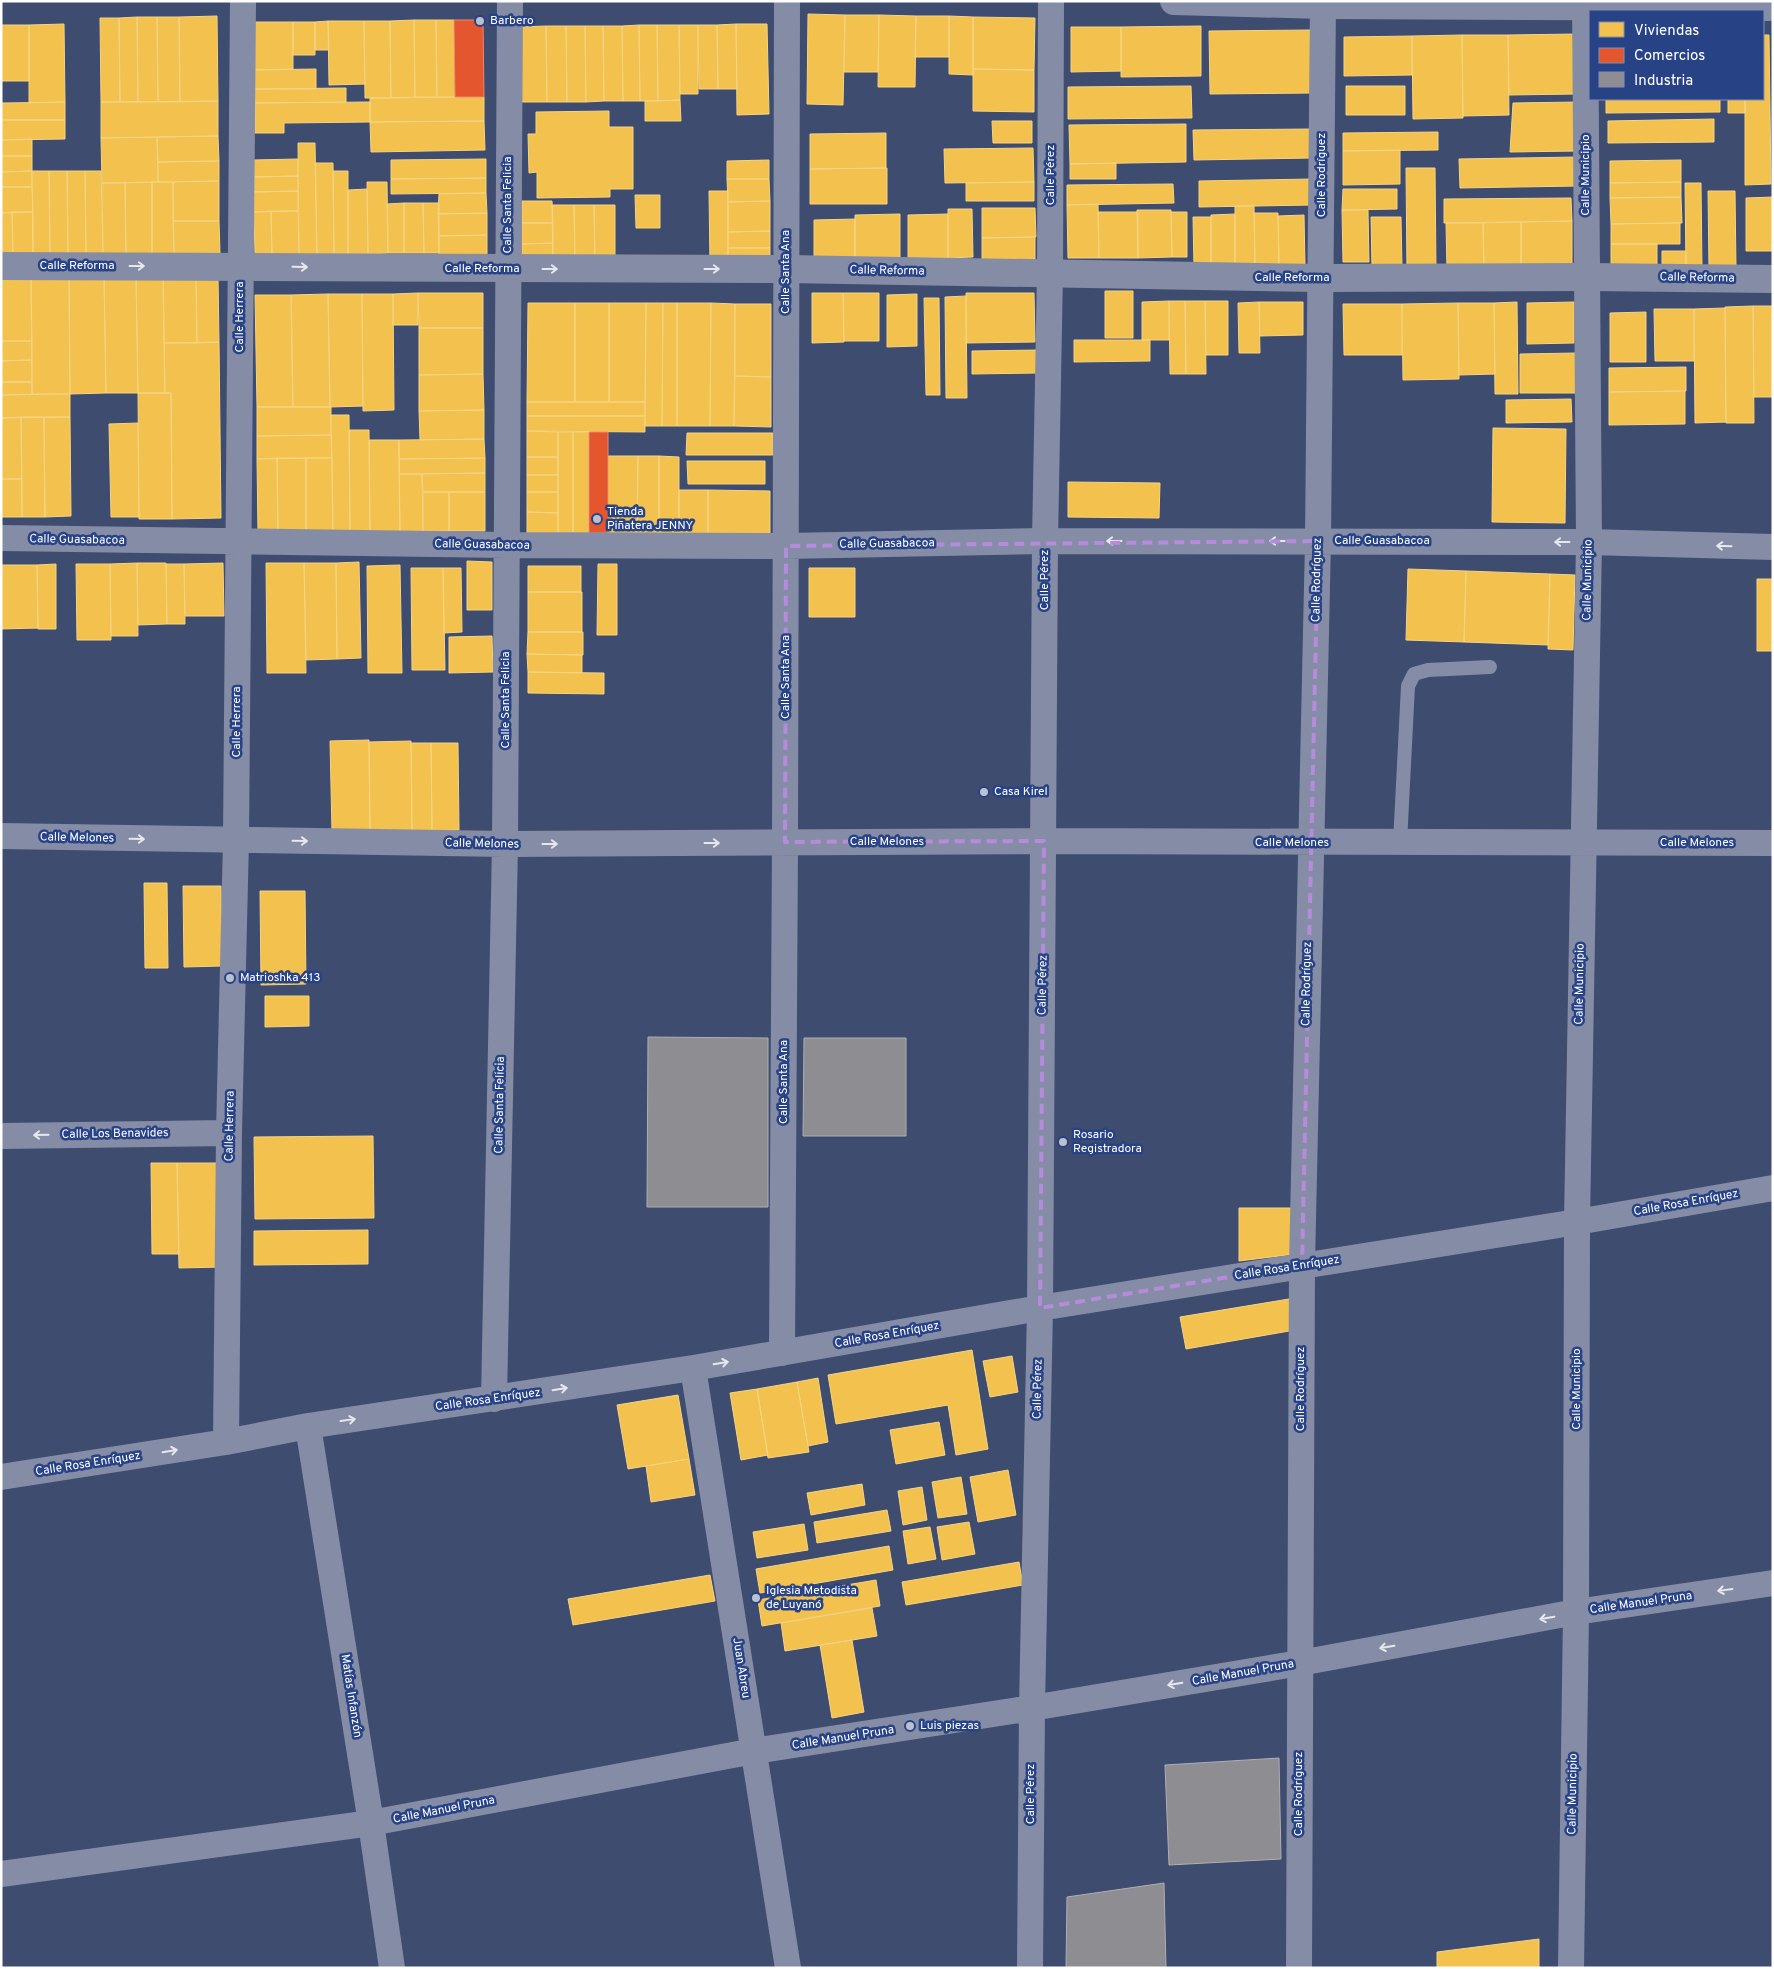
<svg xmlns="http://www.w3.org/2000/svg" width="1774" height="1969" viewBox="0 0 1774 1969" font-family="Overpass,sans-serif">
	<rect width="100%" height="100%" fill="#3e4c70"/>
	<path fill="#f2c14e" stroke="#f6d483" d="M808 14 845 15 843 105 807 104Z
		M845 15H879L878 72H844Z
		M879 15 916 16 915 87H878Z
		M217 16 218 101 180 102 179 17Z
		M916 16H949V57H915Z
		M949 16 973 17V75L949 74Z
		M137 17 138 102H120L119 18Z
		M137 17H157L158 102H138Z
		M157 17H179L180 102H158Z
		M973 17 1035 18 1034 70 973 69Z
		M100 18H119L120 102H101Z
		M414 20 415 97 391 98 390 21Z
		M414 20H436L437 97H415Z
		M436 20H454L455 97H437Z
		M328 21 329 50H315V22Z
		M328 21H364L365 84 329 85Z
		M364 21H390L391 98H365Z
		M254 22H293V69L254 70Z
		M293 22H315V55H293Z
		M64 24 65 102 29 103V25Z
		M736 24 737 89H718L717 25Z
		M736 24H767L769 114 737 115Z
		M1 25H29V81H1Z
		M639 25H657L658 101H640Z
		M639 25 640 101H623L622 26Z
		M657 25H679L680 100 658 101Z
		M679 25H698V94H680Z
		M698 25H717L718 89H699Z
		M546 26H566L567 102H547Z
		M546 26 547 102H520L519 27Z
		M566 26H585L586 102H567Z
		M585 26H603L604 101 586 102Z
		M603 26H622L623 101H604Z
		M1201 26V76L1121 77V27Z
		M1071 27H1121V71L1071 72Z
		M1310 30 1311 93 1210 94 1209 31Z
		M1576 34 1577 94 1509 95 1508 35Z
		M1462 35 1463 118 1413 119 1412 36Z
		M1462 35H1508L1509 115 1463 116Z
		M1763 35H1769L1771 184 1745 185V99H1763Z
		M1412 36V75L1344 76V37Z
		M316 69V89H254V70Z
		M973 69 1034 70V112L973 111Z
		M1191 86 1192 118 1068 119V87Z
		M1346 86H1405V115H1346Z
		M346 88V102L255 103 254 89Z
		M484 97V121L370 122V98Z
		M1606 99H1720V112L1606 113Z
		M1728 99H1745V113H1728Z
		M680 100 681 121H645V101Z
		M218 101V136L101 138V102Z
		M65 102V120H1V103Z
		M370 102V122L284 123V133H255V103Z
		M1577 102 1578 151 1510 152 1513 103Z
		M609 111V127H633V189H610V197L537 198V172L529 173 528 134H536V112Z
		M1714 119V142L1608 143V121Z
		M1 120H65V139L1 140Z
		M484 121 485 150 371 152 370 122Z
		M992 121H1032V143H993Z
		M1186 124V162L1070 164 1069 125Z
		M1312 129V158L1194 160 1193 130Z
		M1438 132V150L1343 151V133Z
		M886 133V168L810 169V134Z
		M218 136 219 161 158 162 157 137Z
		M157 137 158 182 102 183 101 138Z
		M32 139V156H1V140Z
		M298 143H315L317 254H299Z
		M1033 148 1034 182 945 183 944 149Z
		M1400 150V184L1343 185V151Z
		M1 156H32V171L1 172Z
		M1577 157V186L1460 188 1459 159Z
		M298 159V176L254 177 253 160Z
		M486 159V178L391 179V160Z
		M769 160V179H727V161Z
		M1681 160V182L1610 183V161Z
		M219 161V181L158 182V162Z
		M315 163H333L334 254H317Z
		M1116 163V179H1070V164Z
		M887 168V204H810V169Z
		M1406 168H1435L1436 271 1407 272Z
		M32 171V187H1V172Z
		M32 171H49L50 255H33Z
		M49 171H67L68 255H50Z
		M67 171H85L86 255H68Z
		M85 171H101L103 255H86Z
		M333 171H348V254H334Z
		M298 176V191L254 192V177Z
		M486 178V193L391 194V179Z
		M727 179H769L770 201 728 202Z
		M1312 179V205L1199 207V181Z
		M219 181V221H173V182Z
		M152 182V254H126L125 183Z
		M152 182H173L174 254H152Z
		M367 182H387L388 253 368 254Z
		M1034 182V201H966V183Z
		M1681 182V197L1610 198V183Z
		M102 183H125L126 254 103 255Z
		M1685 183H1701L1702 269H1686Z
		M1173 184 1174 203 1067 205V185Z
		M1 187H32L33 212 1 213Z
		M367 189 368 254H348V190Z
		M1343 189H1397V209L1342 210Z
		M298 191V211L254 212V192Z
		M709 191H728V264H710Z
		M1708 191H1735L1736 268H1709Z
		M486 193 487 213 438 214 439 194Z
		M635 195H660V228H636Z
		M1681 197 1682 223 1611 224 1610 198Z
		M1773 197V251H1746V198Z
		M1571 198 1572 221 1444 223V199Z
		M522 201H552L553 223H522Z
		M770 201V231L728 232V202Z
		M404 203H423L424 253H404Z
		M404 203V253H388L387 204Z
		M423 203H439V253H424Z
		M1098 204 1099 258H1068L1067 205Z
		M552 205H574L575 265 553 266Z
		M574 205H594L595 265H575Z
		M594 205H615V265H595Z
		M1235 206H1254L1255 266H1235Z
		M982 208H1035L1036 237 982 238Z
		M948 209H972L973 257 948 258Z
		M1137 210H1171L1172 257 1138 258Z
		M1342 210H1368L1369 262H1343Z
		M271 211H298L299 254 272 255Z
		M271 211 272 255H255L254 212Z
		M12 212 13 256H1V213Z
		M12 212H33V255L13 256Z
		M1098 212H1138V258H1099Z
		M1171 212H1187V257H1172Z
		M487 213V235L439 236 438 214Z
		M1254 213H1278L1279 266H1255Z
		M900 214V258L855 259V215Z
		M948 214V258H908V215Z
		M1235 214V266H1211V215Z
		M1304 215 1305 266H1279L1278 216Z
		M1193 217H1211V266L1194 267Z
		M1371 217H1401L1402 268H1372Z
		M855 219V259H814V220Z
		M173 221H219L220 253 174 254Z
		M1572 221V267H1521V222Z
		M1521 222V267L1484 268 1483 223Z
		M522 223H553V243L522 244Z
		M1446 223H1483L1484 268 1447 270Z
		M1680 223V244H1611V224Z
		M770 231V248H728V232Z
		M487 235V255H439V236Z
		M1035 237V262H982V238Z
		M553 243V266H522V244Z
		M1611 244H1657V269L1611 270Z
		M728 248H770V263L728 264Z
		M1662 251H1686V269H1662Z
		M163 276 165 393H138L136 277Z
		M163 276H196L197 343H164Z
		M196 276H218L219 342 197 343Z
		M69 277 70 394H32L31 278Z
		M69 277H104L106 393 70 394Z
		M104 277H136L138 393H106Z
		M1 278H31L32 341H1Z
		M1105 291H1133V338H1105Z
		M418 293H483V328H419Z
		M418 293V325H393V294Z
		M812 293H843L844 342 812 343Z
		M843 293H879V341H844Z
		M966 293H1034L1035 342 966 343Z
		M328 294H362L363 406 330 407Z
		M328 294 330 407H293L291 295Z
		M362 294H393L394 410 363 411Z
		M917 294V346L887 347V295Z
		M255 295H291L293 407H257Z
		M966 296 967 398H946L945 297Z
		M924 298H939L940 395H926Z
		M1169 301V340H1142V302Z
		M1169 301H1185L1186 374H1170Z
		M1185 301H1205L1206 374H1186Z
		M1205 301H1228V355H1206Z
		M1259 302 1260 353H1239L1238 303Z
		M1259 302H1303V335L1260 336Z
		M1517 302 1518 394H1495L1494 303Z
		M1574 302V343L1527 344V303Z
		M528 303H575V402H527Z
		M575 303H609V402H575Z
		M609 303H646L645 402H609Z
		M646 303H663L662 426H645Z
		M663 303H677V426H662Z
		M677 303H711L710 426H677Z
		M711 303 735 304 734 426H710Z
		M1458 303 1459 379 1403 380 1402 304Z
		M1458 303H1494L1495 374 1459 375Z
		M735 304H771V377L735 376Z
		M1343 304H1402V355H1344Z
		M1753 306 1754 423H1726L1725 307Z
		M1753 306H1773V397H1754Z
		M1725 308 1726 422 1695 423 1694 309Z
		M1654 309H1694V361H1655Z
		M1646 312V362H1610V313Z
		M419 328H483V374L419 375Z
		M1074 340H1150V361L1074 362Z
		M1 341H32V360L1 361Z
		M219 342 221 518 172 519 171 393H165L164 343Z
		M1038 350V373L972 374V351Z
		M1576 353V393H1520V354Z
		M32 360V382H1V361Z
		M1686 367V391L1609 392V368Z
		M483 374 484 410 419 411V375Z
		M735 376 771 377V427L734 426Z
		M1 382H32V394L1 395Z
		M1685 391V424L1609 425V392Z
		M138 393H171L172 519H139Z
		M70 394V417L1 418V395Z
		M1571 399 1572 422 1506 423V400Z
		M527 402H645V416H527Z
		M257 407H331V435L257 436Z
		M484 410V439L420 440 419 411Z
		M331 415H349L350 532 333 533Z
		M527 416H645V432L527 431Z
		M21 417 22 479H1V418Z
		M21 417H44L45 517H22Z
		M44 417H70L71 516 45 517Z
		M138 423 139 517H111L109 424Z
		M1493 428 1566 429 1565 523 1492 522Z
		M349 430H369L370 532H350Z
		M527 431 558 432V457H527Z
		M558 432H573V533H558Z
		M573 432H589V533H573Z
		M687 433H773V455H686Z
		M331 435 332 458 257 459V436Z
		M484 439 485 458 399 459V440Z
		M369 440H399L400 532H370Z
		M608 456H638L637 534 608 533Z
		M638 456H659V534H637Z
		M659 456 679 457V534H659Z
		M527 457H558V475H527Z
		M277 458 278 533H258L257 459Z
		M277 458H306V533H278Z
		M306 458H332L333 533H306Z
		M485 458V473L399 474V459Z
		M687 461H765V484H688Z
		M485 473V492H423L422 474Z
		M399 474H422L423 532H400Z
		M527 475H558V492H527Z
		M1 479H22V517H1Z
		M1068 482 1160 483 1159 518 1068 517Z
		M679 490H708V534H679Z
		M708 490 770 491V534H708Z
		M423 492H449V531L423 532Z
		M449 492H485V531H449Z
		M527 492H558V513L527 512Z
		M527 512 558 513V533H527Z
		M467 561 492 562V610H467Z
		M359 562 361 658 337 659 336 563Z
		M137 563H166L167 624 138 625Z
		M137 563 138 636H111L110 564Z
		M223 563 224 616H185L184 564Z
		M266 563H304L306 673H267Z
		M304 563H336L337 659 306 660Z
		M56 564V629H38L37 565Z
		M76 564H110L111 640H77Z
		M166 564H184L185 624H167Z
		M598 564H617V635H597Z
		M1 565H37L38 628 1 629Z
		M400 565 402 673H368L367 566Z
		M528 566H581V592H528Z
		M411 568H443L445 670H412Z
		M443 568H461L462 632 444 633Z
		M809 568H855V617H809Z
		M1408 569 1466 571 1464 642 1406 640Z
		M1466 571 1550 574 1548 645 1464 642Z
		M1550 574 1575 575 1573 650 1548 649Z
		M1757 579H1773V651H1757Z
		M528 592H582V632H528Z
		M528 632H583V655L527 654Z
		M492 636 493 672 449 673V637Z
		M527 654 582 655V673L528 672Z
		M528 672 604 673V694L528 693Z
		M369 740 370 832H332L330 741Z
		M411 741 412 831 370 832 369 742Z
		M411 743H431L432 831H412Z
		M431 743H458L459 830 432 831Z
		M144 883H167L168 968H145Z
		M183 886H221L222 966 184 967Z
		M260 891H305L306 984 261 985Z
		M265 996H309V1026L265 1027Z
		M373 1136 374 1218 255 1219 254 1137Z
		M151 1163H177L179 1254H152Z
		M177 1163H221L222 1267 179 1268Z
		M1239 1208H1295V1254L1239 1261Z
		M368 1230V1264L254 1265V1231Z
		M1289 1299 1295 1330 1186 1349 1180 1317Z
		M972 1350 988 1449 956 1455 948 1405 836 1424 828 1375Z
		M1012 1356 1018 1392 990 1397 983 1361Z
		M818 1378 828 1442 808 1446 797 1382Z
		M797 1382 809 1452 768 1458 757 1389Z
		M757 1389 768 1455 741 1460 730 1393Z
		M678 1395 689 1459 628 1469 617 1405Z
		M939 1422 945 1455 896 1464 890 1430Z
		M689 1459 695 1495 651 1502 646 1466Z
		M1008 1470 1016 1515 978 1522 970 1477Z
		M961 1477 967 1514 938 1518 932 1482Z
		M862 1484 865 1505 811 1515 807 1493Z
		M922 1487 927 1520 903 1525 898 1491Z
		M887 1510 891 1531 817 1543 814 1522Z
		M969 1522 975 1554 942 1560 937 1527Z
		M804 1524 808 1550 757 1558 753 1532Z
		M930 1527 936 1559 908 1564 903 1531Z
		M889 1546 893 1570 760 1593 756 1569Z
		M1019 1562 1023 1585 906 1605 902 1582Z
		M710 1575 715 1601 573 1625 568 1599Z
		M876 1580 880 1606 762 1626 758 1600Z
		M872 1608 877 1636 785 1651 781 1623Z
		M852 1640 864 1712 832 1718 820 1645Z
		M1539 1939V1968H1437V1952Z"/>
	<path fill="#e4572e" stroke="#ec896d" d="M454 20H483L484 97H455Z
		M589 432H608V533H589Z"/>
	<path fill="#8d8d92" stroke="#afafb3" d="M648 1037 768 1038V1207H647Z
		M804 1038H906V1136H803Z
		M1279 1758 1281 1859 1169 1865 1165 1765Z
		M1164 1883 1166 1968H1066L1067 1897Z"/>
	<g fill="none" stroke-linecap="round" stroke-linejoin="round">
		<path stroke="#858da6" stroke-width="14" d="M1400 843 1408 686 1414 674 1428 670 1490 667"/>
		<path stroke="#858da6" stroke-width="26" d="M1 538 507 545 786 546 1045 541 1589 542 1773 547
			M1 836 505 844 1044 841 1773 843
			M1 1136 229 1133
			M782 1353 785 842 787 1
			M693 1368 788 1968
			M494 1399 505 844 510 1
			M308 1426 371 1823 392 1968
			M226 1442 229 1133 236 840 243 1
			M1 1477 226 1442 308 1426 693 1368 1040 1308 1577 1222 1773 1188
			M1 1874 371 1823 754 1751 1032 1708 1300 1663 1576 1612 1773 1583
			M1030 1968 1032 1708 1040 1308 1045 541 1050 273 1051 1
			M1299 1968 1302 1265 1318 541 1323 1
			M1571 1968 1576 1612 1577 1222 1589 542 1585 1"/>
		<path stroke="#858da6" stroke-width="28" d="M1174 1 1323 5 1773 7
			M1 266 786 269 1321 278 1587 277 1773 279"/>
	</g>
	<defs><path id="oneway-shaft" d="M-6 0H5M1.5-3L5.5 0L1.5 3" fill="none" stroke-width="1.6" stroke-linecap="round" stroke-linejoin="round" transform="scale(1.25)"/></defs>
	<g stroke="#e7e8ed">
		<use href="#oneway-shaft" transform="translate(137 266)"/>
		<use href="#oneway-shaft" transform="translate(300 267) rotate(1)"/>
		<use href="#oneway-shaft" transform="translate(550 269)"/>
		<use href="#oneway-shaft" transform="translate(712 269)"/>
		<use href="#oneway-shaft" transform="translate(1114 541) rotate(-180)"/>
		<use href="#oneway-shaft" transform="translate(1277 541) rotate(-180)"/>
		<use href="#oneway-shaft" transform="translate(1562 542) rotate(-180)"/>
		<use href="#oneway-shaft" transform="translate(1724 546) rotate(-178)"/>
		<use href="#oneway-shaft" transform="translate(137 839) rotate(1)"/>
		<use href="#oneway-shaft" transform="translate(300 841) rotate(1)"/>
		<use href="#oneway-shaft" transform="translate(712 843)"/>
		<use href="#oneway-shaft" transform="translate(550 844)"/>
		<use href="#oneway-shaft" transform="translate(41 1135) rotate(179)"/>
		<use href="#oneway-shaft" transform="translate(721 1363) rotate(-9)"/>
		<use href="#oneway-shaft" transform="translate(560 1389) rotate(-9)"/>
		<use href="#oneway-shaft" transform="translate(348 1420) rotate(-8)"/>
		<use href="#oneway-shaft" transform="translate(170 1451) rotate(-9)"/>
		<use href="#oneway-shaft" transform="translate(1725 1590) rotate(172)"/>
		<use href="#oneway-shaft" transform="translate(1547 1618) rotate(170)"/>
		<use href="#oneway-shaft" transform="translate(1387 1647) rotate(170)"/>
		<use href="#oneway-shaft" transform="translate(1175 1684) rotate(170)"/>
	</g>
	<path fill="none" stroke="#b68bdc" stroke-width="4" stroke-dasharray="10 6" stroke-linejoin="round" d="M1318 541 1302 1265 1040 1308 1044 841 785 842 786 546Z"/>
	<g fill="#bbc0cd" stroke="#284286" stroke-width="2">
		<circle cx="480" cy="21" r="5"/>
		<circle cx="597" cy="519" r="5"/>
		<circle cx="984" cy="792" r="5"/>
		<circle cx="230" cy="978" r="5"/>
		<circle cx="1063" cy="1142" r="5"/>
		<circle cx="756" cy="1598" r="5"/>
		<circle cx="910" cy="1726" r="5"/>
	</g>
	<g text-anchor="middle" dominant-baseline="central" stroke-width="5" stroke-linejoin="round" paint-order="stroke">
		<g font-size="12" fill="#fff" stroke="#284286" text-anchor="start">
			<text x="490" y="21">Barbero</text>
			<text x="607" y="512">Tienda<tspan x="607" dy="14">Piñatera JENNY</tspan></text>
			<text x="994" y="792">Casa Kirel</text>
			<text x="240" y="978">Matrioshka 413</text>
			<text x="1073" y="1135">Rosario<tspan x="1073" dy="14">Registradora</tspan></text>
			<text x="766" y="1591">Iglesia Metodista<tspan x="766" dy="14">de Luyanó</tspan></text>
			<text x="920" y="1726">Luis piezas</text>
		</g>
		<g font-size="12" fill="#fff" stroke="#284286">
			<text transform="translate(1051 175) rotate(-90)">Calle Pérez</text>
			<text transform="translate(1322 175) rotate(-90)">Calle Rodríguez</text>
			<text transform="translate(1586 175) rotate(-90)">Calle Municipio</text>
			<text transform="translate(508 205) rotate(-90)">Calle Santa Felicia</text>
			<text x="77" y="266">Calle Reforma</text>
			<text x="482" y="269">Calle Reforma</text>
			<text transform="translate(887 271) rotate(1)">Calle Reforma</text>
			<text transform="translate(786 272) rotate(-90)">Calle Santa Ana</text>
			<text x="1292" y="278">Calle Reforma</text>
			<text transform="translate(1697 278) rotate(1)">Calle Reforma</text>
			<text transform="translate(240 317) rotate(-90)">Calle Herrera</text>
			<text transform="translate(77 540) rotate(1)">Calle Guasabacoa</text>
			<text x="1382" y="541">Calle Guasabacoa</text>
			<text transform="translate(887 544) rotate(-1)">Calle Guasabacoa</text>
			<text transform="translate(482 545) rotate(1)">Calle Guasabacoa</text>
			<text transform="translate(1045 580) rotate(-90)">Calle Pérez</text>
			<text transform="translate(1317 580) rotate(-89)">Calle Rodríguez</text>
			<text transform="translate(1588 580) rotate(-89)">Calle Municipio</text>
			<text transform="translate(786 677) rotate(-90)">Calle Santa Ana</text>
			<text transform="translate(506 700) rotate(-90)">Calle Santa Felicia</text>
			<text transform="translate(237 722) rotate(-90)">Calle Herrera</text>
			<text transform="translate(77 838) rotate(1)">Calle Melones</text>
			<text x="887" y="842">Calle Melones</text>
			<text x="1292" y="843">Calle Melones</text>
			<text x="1697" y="843">Calle Melones</text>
			<text transform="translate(482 844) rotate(1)">Calle Melones</text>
			<text transform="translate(1307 984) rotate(-89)">Calle Rodríguez</text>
			<text transform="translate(1580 984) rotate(-89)">Calle Municipio</text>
			<text transform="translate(1043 985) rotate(-89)">Calle Pérez</text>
			<text transform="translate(784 1082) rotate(-90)">Calle Santa Ana</text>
			<text transform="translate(500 1105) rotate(-89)">Calle Santa Felicia</text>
			<text transform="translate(230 1126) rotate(-89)">Calle Herrera</text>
			<text transform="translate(115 1134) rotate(-1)">Calle Los Benavides</text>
			<text transform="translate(1686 1203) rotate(-10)">Calle Rosa Enríquez</text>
			<text transform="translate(1287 1268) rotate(-9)">Calle Rosa Enríquez</text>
			<text transform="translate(887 1335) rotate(-10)">Calle Rosa Enríquez</text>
			<text transform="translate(1038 1389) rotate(-89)">Calle Pérez</text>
			<text transform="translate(1301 1389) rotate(-90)">Calle Rodríguez</text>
			<text transform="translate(1577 1389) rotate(-90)">Calle Municipio</text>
			<text transform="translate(488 1400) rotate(-8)">Calle Rosa Enríquez</text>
			<text transform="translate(88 1464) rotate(-9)">Calle Rosa Enríquez</text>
			<text transform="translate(1641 1603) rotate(-8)">Calle Manuel Pruna</text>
			<text transform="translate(741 1668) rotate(81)">Juan Abreu</text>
			<text transform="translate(1243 1673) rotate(-10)">Calle Manuel Pruna</text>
			<text transform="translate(351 1696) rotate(81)">Matías Infanzón</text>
			<text transform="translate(843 1738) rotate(-9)">Calle Manuel Pruna</text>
			<text transform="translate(1031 1794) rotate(-90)">Calle Pérez</text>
			<text transform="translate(1299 1794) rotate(-90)">Calle Rodríguez</text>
			<text transform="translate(1573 1794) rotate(-89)">Calle Municipio</text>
			<text transform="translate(444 1810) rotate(-11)">Calle Manuel Pruna</text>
		</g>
	</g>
	<rect width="1774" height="1969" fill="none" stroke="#ffffff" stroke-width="5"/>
	<rect x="1589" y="10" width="175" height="90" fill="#284286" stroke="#7e8eb6"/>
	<rect x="1599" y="22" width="25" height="15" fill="#f2c14e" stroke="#7e8eb6"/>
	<text x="1634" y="35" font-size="15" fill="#ffffff">Viviendas</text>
	<rect x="1599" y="48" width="25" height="15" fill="#e4572e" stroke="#7e8eb6"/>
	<text x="1634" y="60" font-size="15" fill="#ffffff">Comercios</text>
	<rect x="1599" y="72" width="25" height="15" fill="#8d8d92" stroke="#7e8eb6"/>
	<text x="1634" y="85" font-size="15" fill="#ffffff">Industria</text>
</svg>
